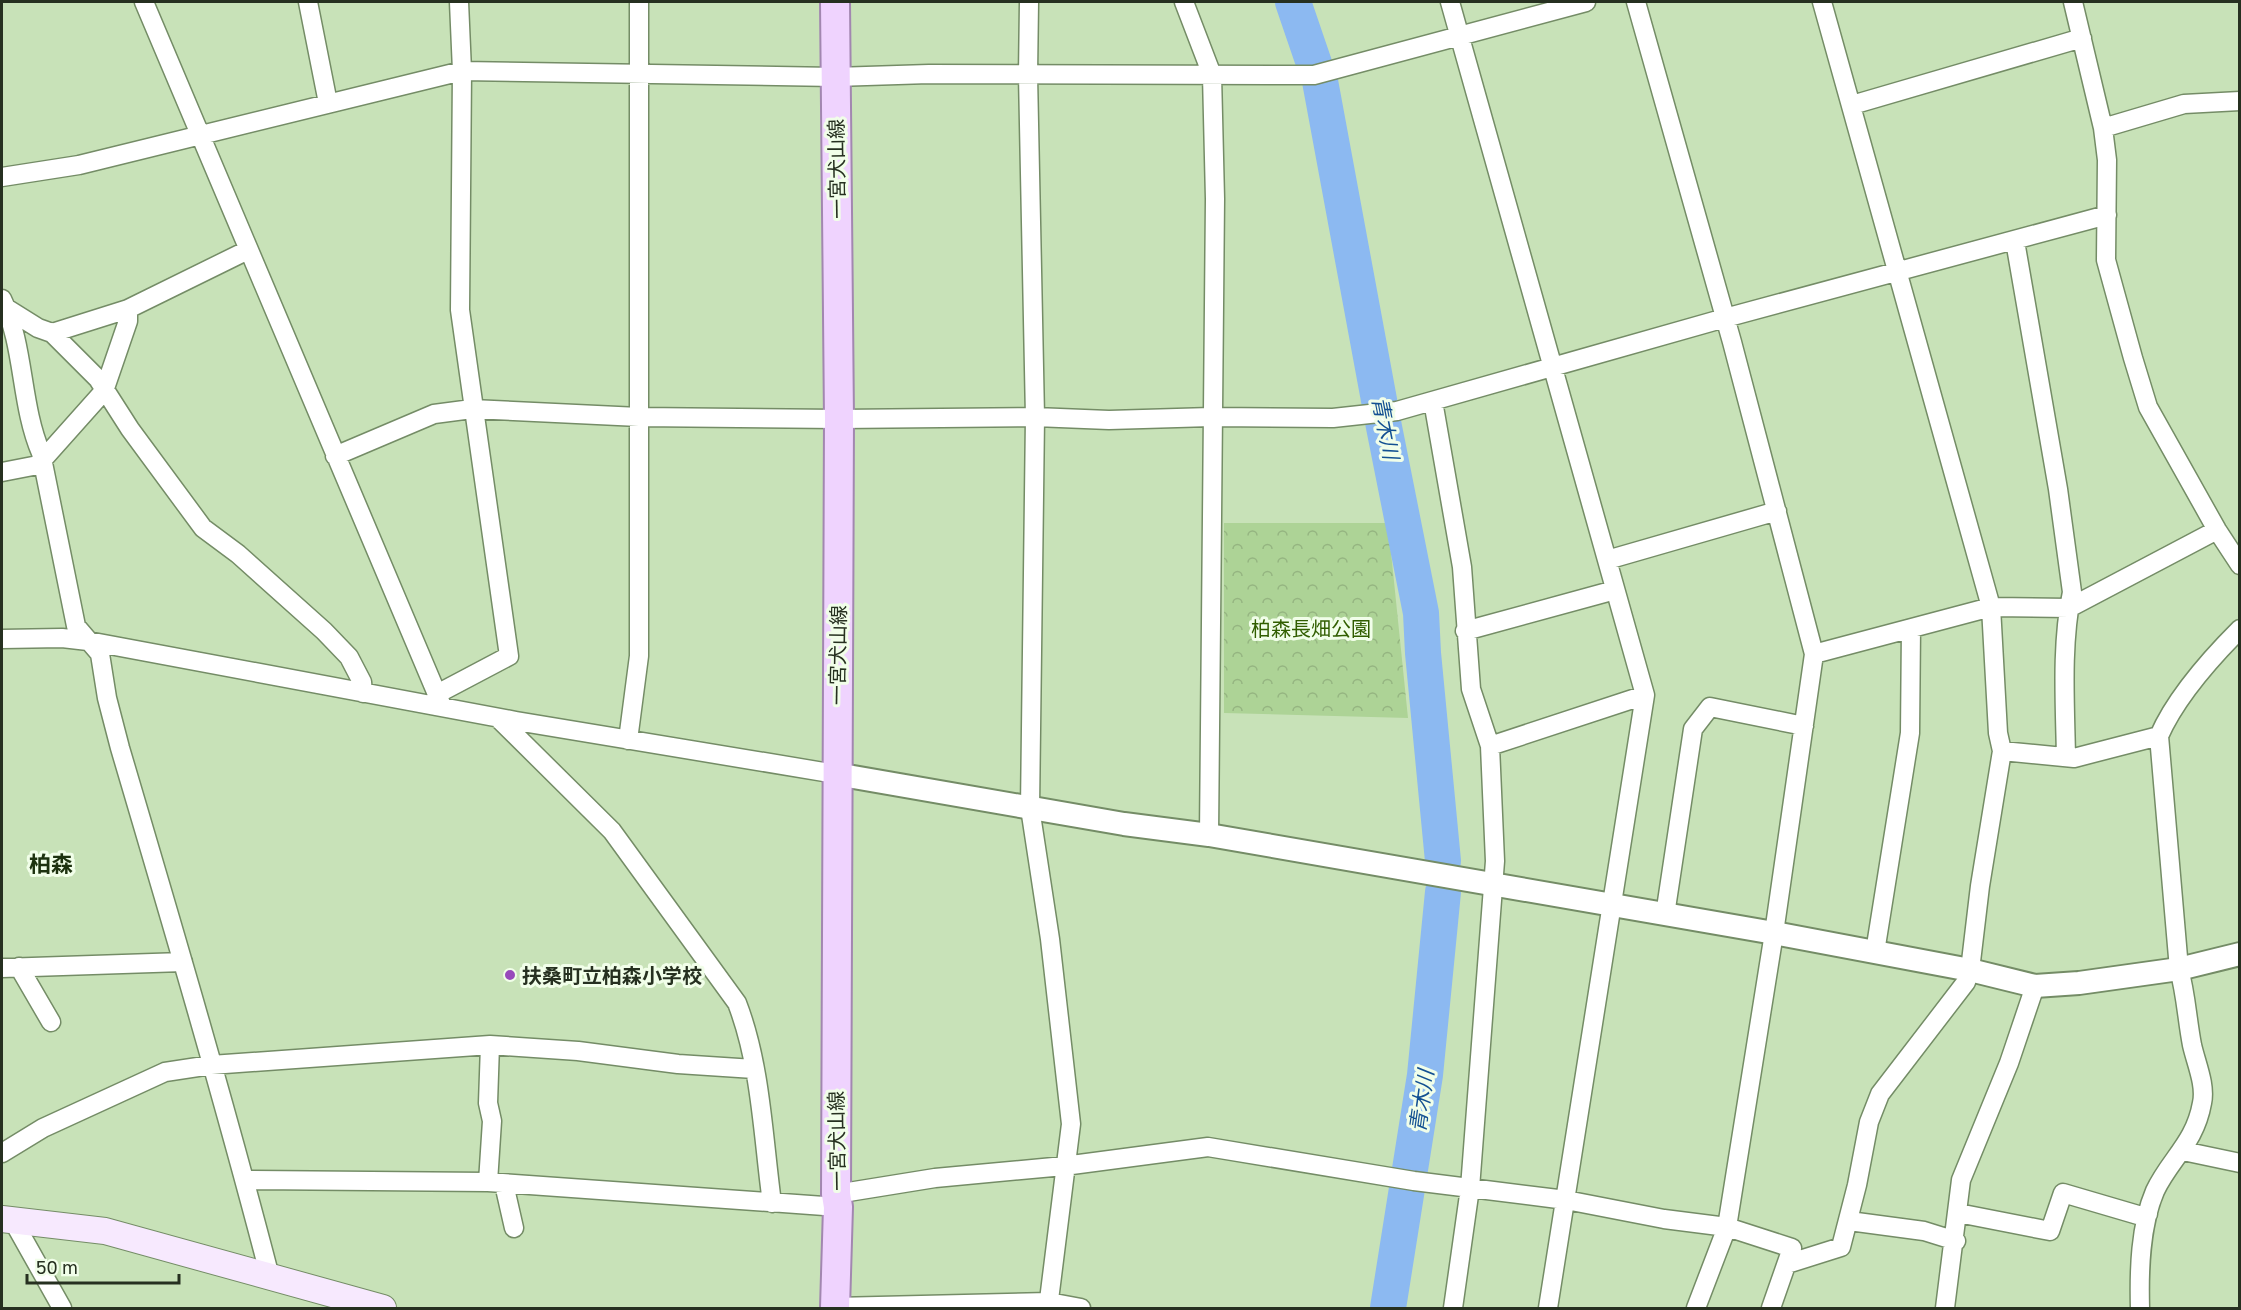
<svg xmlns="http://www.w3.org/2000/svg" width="2241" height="1310" viewBox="0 0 2241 1310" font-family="'Golos Text','Noto Sans JP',sans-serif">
	<defs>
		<pattern id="park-crowns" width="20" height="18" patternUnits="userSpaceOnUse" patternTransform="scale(1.5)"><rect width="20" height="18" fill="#add396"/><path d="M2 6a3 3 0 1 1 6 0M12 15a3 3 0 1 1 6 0" fill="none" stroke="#95b581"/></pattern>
	</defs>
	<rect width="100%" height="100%" fill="#c8e2b8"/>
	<path fill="url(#park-crowns)" d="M1224 523H1388L1408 718 1224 713Z"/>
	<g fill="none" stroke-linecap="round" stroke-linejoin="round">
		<path stroke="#8cb9f1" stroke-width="36" d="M1293 2 1320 81 1384 427 1421 613 1423 653 1443 861
			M1388 1308 1425 1075 1443 892"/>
		<defs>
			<path id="minor" d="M144 2 442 706
				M308 2 328 103
				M1029 2 1028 75 1035 417 1030 808 1050 939 1071 1124 1048 1308
				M1184 2 1212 75 1215 199 1209 835
				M1450 2 1645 695 1548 1308
				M1636 2 1732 342 1814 654 1774 933 1727 1227 1696 1308
				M2073 2 2103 128 2107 160 2106 260 2133 358 2148 407 2217 530 2240 565
				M1852 105 2082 38
				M2103 128 2184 104 2240 101
				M2 177 79 165 462 71 835 77 929 74 1314 75 1586 2
				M2015 241 2058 489 2072 592C2061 645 2065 703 2066 757
				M2 299C25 346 20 404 41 453L76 626 100 654 107 698 120 748C172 924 224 1100 270 1277
				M6 308 38 328 52 333 98 379 130 429 203 528 238 554 324 631 349 657 362 682 363 693
				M52 333 128 309 248 250
				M1433 401 1462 567 1471 689 1490 746 1495 861 1470 1188 1453 1308
				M335 456 434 414 472 409 639 417 839 419 1035 417 1109 420 1211 417 1333 418 1397 411 1725 318 2107 215
				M2 472 38 465 104 391 128 321V309
				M1607 560 1777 511
				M1465 631 1615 590
				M2 639 62 638 88 641 516 721 836 774
				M1814 654 1991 607 2069 608 2217 530
				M437 694 509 656 460 310 462 71 459 2
				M498 718 612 831 737 1003C761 1065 763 1137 772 1203
				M628 740 639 656V2
				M1490 746 1645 695
				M2002 751 2074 758 2159 736
				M1665 915 1693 729 1710 707 1804 726
				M1875 952 1910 733 1911 628
				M19 967 51 1022
				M2 968 183 962
				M2183 1151 2240 1163
				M2 1153 43 1128 165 1072 211 1065 490 1045 578 1051 678 1064 754 1069
				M246 1180 488 1182 838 1207
				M488 1182 492 1121 488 1103 490 1045
				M504 1184 514 1228
				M836 1194 935 1178 1064 1166 1208 1147 1414 1181 1566 1200 1664 1219 1727 1227 1792 1248 1771 1308
				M1958 1213 2050 1231 2063 1193 2138 1215 2148 1214
				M12 1219 62 1308
				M1849 1221 1924 1231 1956 1241
				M1787 1264 1841 1247 1857 1185 1869 1122 1880 1094 1966 982 1970 970 1980 886 2002 751 1998 733 1991 607 1822 2
				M835 1307 1049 1302 1081 1308
				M1945 1308 1961 1180 2009 1063 2035 986
				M2140 1308C2139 1271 2140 1226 2155 1191 2170 1159 2195 1143 2202 1103 2206 1085 2196 1063 2192 1045 2187 1019 2186 994 2179 969L2159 736C2176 697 2210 659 2240 629"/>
			<path id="tertiary" d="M836 774 1124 824 1209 835 1774 933 1970 970 2035 986 2079 983 2179 969 2240 954"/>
			<path id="secondary" d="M2 1219 105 1231 383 1308"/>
			<path id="primary" d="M835 2 839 419 836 1194 838 1207 835 1308"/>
		</defs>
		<use href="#minor" stroke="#748c66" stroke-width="21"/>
		<use href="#tertiary" stroke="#748c66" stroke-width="26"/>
		<use href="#secondary" stroke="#748c66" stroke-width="28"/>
		<use href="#primary" stroke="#a287b0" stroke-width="32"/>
		<use href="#minor" stroke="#fff" stroke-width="18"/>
		<use href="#tertiary" stroke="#fff" stroke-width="22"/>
		<use href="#secondary" stroke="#f7e9fe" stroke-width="26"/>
		<use href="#primary" stroke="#efd3fe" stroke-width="28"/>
	</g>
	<circle fill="#984abb" stroke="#f1fee9" stroke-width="2" cx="510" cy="975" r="6"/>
	<g text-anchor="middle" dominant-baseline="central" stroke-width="6" stroke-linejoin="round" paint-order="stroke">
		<g font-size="20" fill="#263020" stroke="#f1fee9">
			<text transform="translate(836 169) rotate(-91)">一宮犬山線</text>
			<text transform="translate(837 655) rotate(-89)">一宮犬山線</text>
			<text transform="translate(836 1141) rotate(-91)">一宮犬山線</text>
		</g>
		<g font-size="20" fill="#315e00" stroke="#f1fee9">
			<text x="1311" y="628">柏森長畑公園</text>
		</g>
		<g font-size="20" font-weight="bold" fill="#263020" stroke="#f1fee9" text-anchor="start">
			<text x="522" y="975">扶桑町立柏森小学校</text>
		</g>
		<g font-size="21" font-style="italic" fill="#135092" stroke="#f1fee9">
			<text transform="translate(1386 428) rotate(79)">青木川</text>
			<text transform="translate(1421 1101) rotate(-82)">青木川</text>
		</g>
		<g font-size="22" font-weight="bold" fill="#1d320f" stroke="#f1fee9">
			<text x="51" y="863">柏森</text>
		</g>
	</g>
	<rect width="2241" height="1310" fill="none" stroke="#263020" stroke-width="6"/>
	<path d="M27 1274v9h152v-9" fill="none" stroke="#263020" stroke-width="3"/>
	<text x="36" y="1274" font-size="18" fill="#263020" stroke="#f1fee9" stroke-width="4.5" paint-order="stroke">50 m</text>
</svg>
